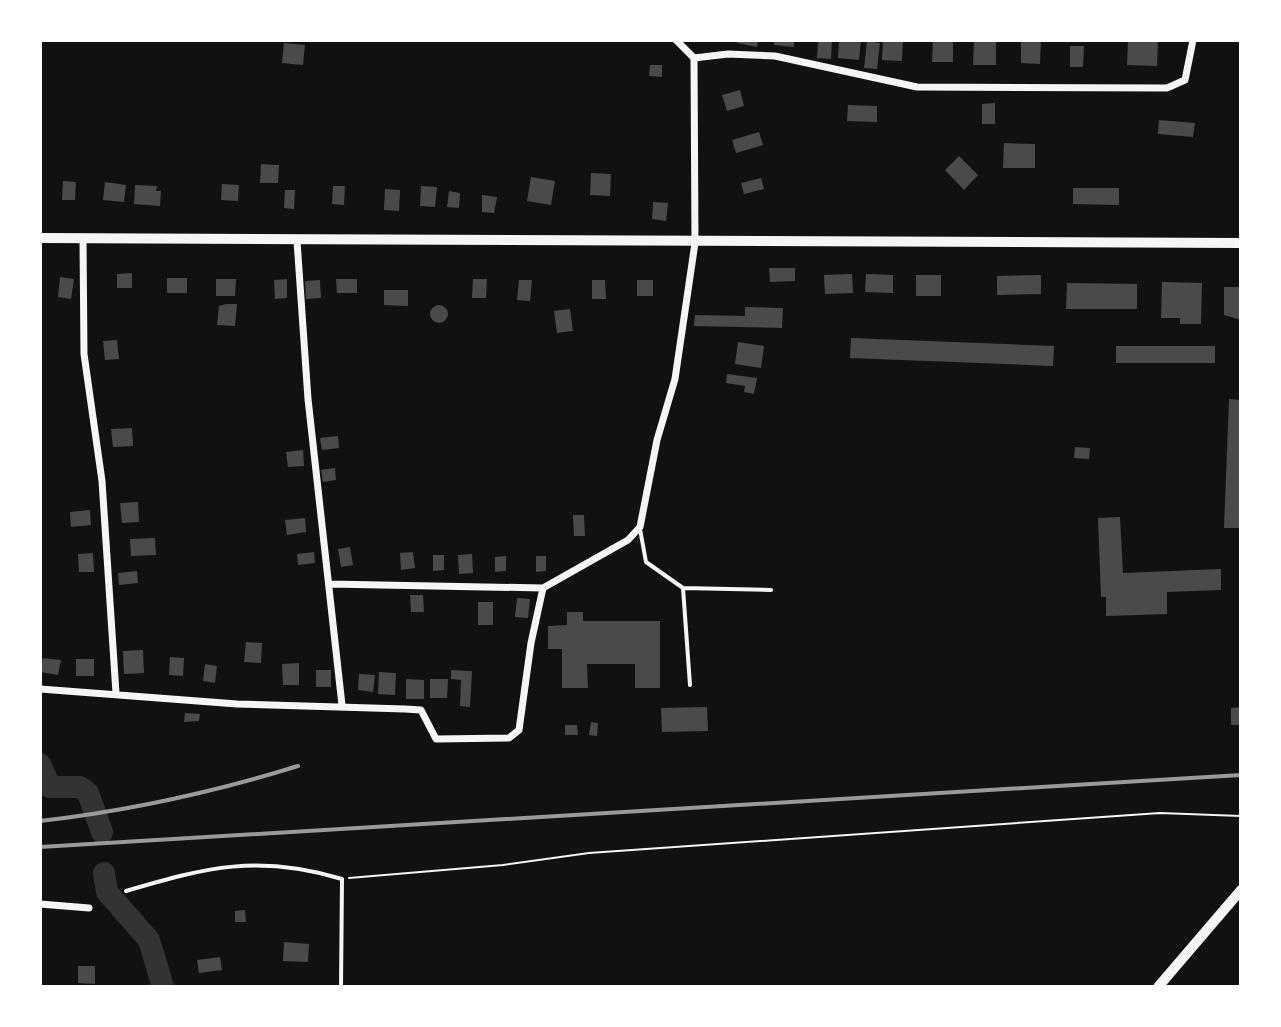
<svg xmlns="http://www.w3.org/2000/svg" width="1281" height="1027" viewBox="0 0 1281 1027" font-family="'Nunito Sans',sans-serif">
	<rect width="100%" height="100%" fill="#111"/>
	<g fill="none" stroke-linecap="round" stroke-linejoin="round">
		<path stroke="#333" stroke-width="22" d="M40 764 50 787H80L88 793 102 832
			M104 873 107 892 149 940 163 987"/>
	</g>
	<path fill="#4a4a4a" d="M737 40H758L757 47 737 43Z
		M774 40H794V47L774 45Z
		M818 40H832L831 59 817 58Z
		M839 40H861L859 60 838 58Z
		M883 40H903L902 61 882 60Z
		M933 40H953V62H932Z
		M974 40H996V65H973Z
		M1021 40H1041L1040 64 1021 63Z
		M1128 40 1158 41 1157 66 1127 65Z
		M867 41 880 43 877 69 864 68Z
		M284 43 305 45 303 65 282 63Z
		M1070 46H1084L1083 67H1070Z
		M650 65H662V77L649 76Z
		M740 90 744 106 727 111 722 95Z
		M995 103V124H982V104Z
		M848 105 877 106V122L847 121Z
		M1159 120 1195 123 1193 137 1158 134Z
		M759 132 763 145 736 153 732 140Z
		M1004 143 1035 144V168H1003Z
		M959 156 978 175 964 190 945 170Z
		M261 164 279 165 278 183H260Z
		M591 173 611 174 610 196 590 195Z
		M531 177 555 181 551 205 527 201Z
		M761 178 764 189 744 194 741 183Z
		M63 181 76 182 75 200H62Z
		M105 182 126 185 124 202 103 200Z
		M222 184 239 185 238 201 221 200Z
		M135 185 157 186 156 191H161L160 206 134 204Z
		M333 186H345L344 205 332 204Z
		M421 186 437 187 435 207 420 206Z
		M1073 188H1119V205L1073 204Z
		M385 189 400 190 399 211 384 210Z
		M285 190H295L294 209 284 208Z
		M449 191 460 193 459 208 447 207Z
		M482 195 497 197 494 213 482 212Z
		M653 202 668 203 666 221 652 219Z
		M769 268H795V281L770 282Z
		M132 273V288H117V274Z
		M852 274 853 293 825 294 824 275Z
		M866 274 893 275V293L865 292Z
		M916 275H941V296H916Z
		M1041 275V294L997 295V276Z
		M60 277 74 279 71 299 58 297Z
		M167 278H187V293H167Z
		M216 279H236L235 296H216Z
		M287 279V298L275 299 274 280Z
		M336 279H357V293H337Z
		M473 279H487L486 298H472Z
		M320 280 321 298 306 299 305 281Z
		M519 280H532L530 301 517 300Z
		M592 280H605L606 299H592Z
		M637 280H653V296H637Z
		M1162 282 1202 283 1201 324H1180V318H1161Z
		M1067 283 1137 284V309H1066Z
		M1224 287H1241V320L1224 315Z
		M384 290H408V306L384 305Z
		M226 304H237L235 326 217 325 219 306Z
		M430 314a9 9 0 1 1 18 0a9 9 0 1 1-18 0Z
		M745 307 783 308 782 328 694 326 695 315 745 316Z
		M570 309 573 331 557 333 554 311Z
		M851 338 1054 346 1053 366 850 358Z
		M117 340 119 359 105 360 103 341Z
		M738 342 764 346 761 368 735 364Z
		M1116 346H1215V363H1116Z
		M727 374 757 378 754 394 744 392 745 386 726 383Z
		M1229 399 1241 400V528H1224Z
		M132 428 133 446 113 447 111 429Z
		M338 436 339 448 322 450 320 438Z
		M1075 447 1090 448 1089 459 1074 458Z
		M303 450 304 466 288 467 286 452Z
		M335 468 336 480 323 482 321 470Z
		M138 502 139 522 122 523 120 503Z
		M90 510 91 525 71 527 70 512Z
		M573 515H584L585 536H574Z
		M1120 517 1123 573 1221 569V590L1167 592V614L1106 616V597H1101L1098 518Z
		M305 518 306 532 287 535 285 520Z
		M155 538 156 555 131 556 130 539Z
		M350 547 353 565 341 567 338 549Z
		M314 552 315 563 298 565 297 554Z
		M413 552 415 568 401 570 400 553Z
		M93 553 94 572H79L78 554Z
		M472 554 473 573 459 574 458 555Z
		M433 555H444V570L433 571Z
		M506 556V571L495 572V557Z
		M536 556H546V571L536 572Z
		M137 571 138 583 119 585 118 573Z
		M410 595H423L424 612H411Z
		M517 598 530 599 528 618 515 617Z
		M478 602H493V625H478Z
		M567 612H583V621H660V688H635V664H587L588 688H562V649H548V626L567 625Z
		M246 642 262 643 261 663 244 662Z
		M143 650 144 673 124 674 123 651Z
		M170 657 184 658 183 676 169 675Z
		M43 658 61 660 58 675 40 672Z
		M76 659H94V676H76Z
		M299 663V685H283L282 664Z
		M205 664 217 666 215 683 203 681Z
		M316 670H331V687H316Z
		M451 670 472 671 470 707 460 706 461 680 451 679Z
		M379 672 396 673 395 695 378 694Z
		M359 674 375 675 373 692 358 690Z
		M406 679 424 680V699H406Z
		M430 679H448L447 698H430Z
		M707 707 708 731 662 732 661 708Z
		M1241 707V725H1231V708Z
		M185 713 200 714 199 721 184 722Z
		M591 722 598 723 597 736 589 735Z
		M565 725H577L578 735H565Z
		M245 910 246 922H235V911Z
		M284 942 309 944 308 962 283 961Z
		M220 957 222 970 199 973 197 960Z
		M78 966H95V984L78 983Z"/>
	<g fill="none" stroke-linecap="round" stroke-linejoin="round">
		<path stroke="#f5f5f5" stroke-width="2" d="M349 878 503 865 589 853 1160 813 1241 816"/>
		<path stroke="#f5f5f5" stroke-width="4" d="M640 529 646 562 683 588 690 685
			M683 588 771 590
			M126 891C207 867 258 854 342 879L341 987"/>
		<path stroke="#f5f5f5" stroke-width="7" d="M676 40 694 58
			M83 239 84 354 102 481 116 693
			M297 241 308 399 342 705
			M329 584 543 588 628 540 640 527 657 440 675 379 695 243 694 58 728 54 775 56 917 87 1167 88 1185 80 1193 40
			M40 689 237 704 405 709 421 710 436 739 509 738 519 730 531 643 543 588
			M40 904 89 908"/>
		<path stroke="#f5f5f5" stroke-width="10" d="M40 238 1241 243
			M1158 987 1241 890"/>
		<path stroke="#9a9a9a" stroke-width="4" d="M40 821C128 811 214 792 298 766
			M40 847 1241 775"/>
	</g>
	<rect width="1281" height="1027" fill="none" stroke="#ffffff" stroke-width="84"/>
</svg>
